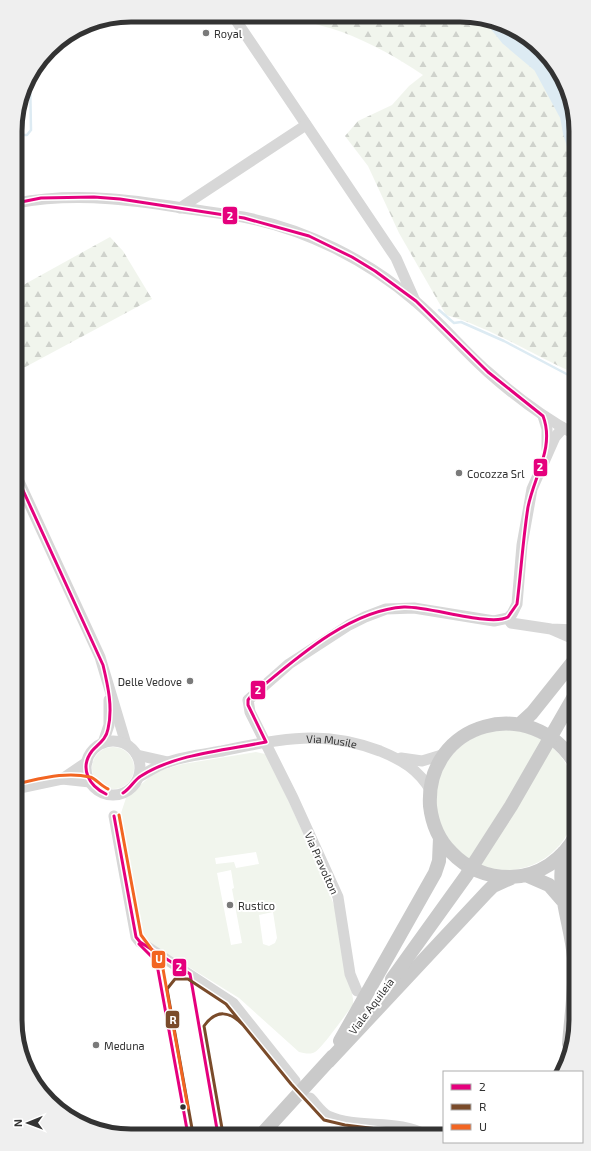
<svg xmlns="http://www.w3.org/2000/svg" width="591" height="1151" viewBox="0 0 591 1151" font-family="'Exo 2',sans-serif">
	<defs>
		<pattern id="forest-firs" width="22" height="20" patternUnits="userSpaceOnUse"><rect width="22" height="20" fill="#f1f5ed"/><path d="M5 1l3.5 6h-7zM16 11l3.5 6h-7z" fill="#cfd2cc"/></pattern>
	</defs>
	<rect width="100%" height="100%" fill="#fff"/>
	<path fill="#f1f5ed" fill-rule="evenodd" d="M436 800a70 70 0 1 1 140 0a70 70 0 1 1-140 0Z
		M92 768a21 21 0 1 1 42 0a21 21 0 1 1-42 0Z
		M256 752 265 754 271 762 326 884 338 916 353 999V1005C345 1015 323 1047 315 1052 310 1055 304 1053 299 1052L239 998 142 938 120 816 126 798 155 772 183 764ZM256 852 259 864 236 868 234 862 216 864 215 858ZM231 870 234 888 232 889 242 943 231 945 217 873ZM273 912 277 938 275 943 269 946 263 944 259 915Z"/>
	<path fill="url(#forest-firs)" d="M295 16 482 17 536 44 570 94 576 131V374C532 355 492 328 446 315L399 233 368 166 345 136 358 121 392 105 409 86 423 75C398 58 371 43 342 32 326 26 310 24 295 16Z
		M110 237 123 251 152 299 16 372V289Z"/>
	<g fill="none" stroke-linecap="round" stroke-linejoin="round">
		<path stroke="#ddebf3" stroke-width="2.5" d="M16 135H27L31 130 30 76
			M439 310 454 323 461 322 504 341 576 379"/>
		<path stroke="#ddebf3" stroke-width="14" d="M495 23 508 39 540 66 567 116 570 133 576 138
			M570 133 576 152"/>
		<g stroke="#d7d7d7" stroke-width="11">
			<path d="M233 16 396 258 415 301"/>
			<path d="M16 203C69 193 118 198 170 206 195 210 219 213 243 217 306 229 367 260 415 301 441 323 463 350 488 372 515 396 544 418 576 435"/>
			<path d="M180 208 306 125"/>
			<path d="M543 416 547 429V449"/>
			<path d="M16 475 100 657 126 744"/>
			<path d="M508 618 511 623 551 629 576 630"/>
			<path d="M553 630 576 640"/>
			<circle cx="113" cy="768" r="27"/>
			<path d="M103 743 109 725V700"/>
			<path d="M137 755 168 762"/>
			<path d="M401 758 422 761 445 754"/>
			<path id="s1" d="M139 777C148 772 158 765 168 762 185 756 204 754 222 751 280 739 322 729 380 751 402 760 418 769 431 791"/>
			<path d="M62 779 90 782"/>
			<path d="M15 789 62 779 87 762"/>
			<path d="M114 816 136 937 140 942 233 1003 295 1081"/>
			<path d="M357 991 350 974 338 897 293 798 250 712 248 700 289 664 349 625 365 617 386 609 414 608 494 621 508 618 512 614 517 604 522 545 532 489 555 437 563 428"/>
			<path d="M310 1098C316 1104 321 1112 328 1116 359 1130 398 1118 428 1136"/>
		</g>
		<path stroke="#cacaca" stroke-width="14" d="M520 724 532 713 576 658
			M576 835C564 859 538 877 510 877 487 877 467 869 451 852 439 840 432 823 430 806 425 722 532 692 576 765
			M564 852C555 889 571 922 574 958 576 986 571 1016 569 1044
			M526 875 549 885 562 900
			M340 1041 435 873 439 861 440 838
			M328 1062 487 892 493 886 511 878
			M261 1135 333 1056"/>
		<path stroke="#cacaca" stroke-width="14" d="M392 979 466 876 511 806 576 693"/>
		<defs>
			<path id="bus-1" d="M16 203 41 198 94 197 120 199 244 218 309 236 352 257 375 271 416 301 488 372 543 416C555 447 534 476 528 507 523 539 521 572 517 604L508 617C491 627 429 606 404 607 348 610 292 662 251 696L248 700V705L266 742C226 750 175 754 141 776 134 780 131 788 123 793
				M16 475 103 665C108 686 113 708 108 729 106 740 98 744 92 751 79 768 89 786 106 794
				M114 816 136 937 140 942 190 974 218 1135
				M139 944 153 958 158 970 188 1135"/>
			<path id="bus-2" d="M193 1134 167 989 175 979H188L226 1004 291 1084 324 1120 345 1125 410 1133 416 1136
				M223 1134 204 1026C216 1009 230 1011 243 1025"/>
			<path id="bus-3" d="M15 784C40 779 65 771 90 777 95 778 102 787 108 789
				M119 815 141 935 158 958 163 969 188 1108"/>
		</defs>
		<use href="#bus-1" stroke="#fff" stroke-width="6"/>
		<use href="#bus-2" stroke="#fff" stroke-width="6"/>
		<use href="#bus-3" stroke="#fff" stroke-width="6"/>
		<use href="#bus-1" stroke="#e5007d" stroke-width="3"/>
		<use href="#bus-2" stroke="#7a4b2a" stroke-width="3"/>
		<use href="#bus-3" stroke="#f26522" stroke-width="3"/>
	</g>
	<g fill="#7a7a7a" stroke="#fff" stroke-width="1.5">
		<circle cx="206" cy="33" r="4"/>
		<circle cx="459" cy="473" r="4"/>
		<circle cx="190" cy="681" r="4"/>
		<circle cx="230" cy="905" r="4"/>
		<circle cx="96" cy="1045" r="4"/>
	</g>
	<circle fill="#333" stroke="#fff" stroke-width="1.5" cx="183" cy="1107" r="3.5"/>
	<g text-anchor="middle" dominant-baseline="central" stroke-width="4" stroke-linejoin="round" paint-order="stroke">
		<g font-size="11" fill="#333" stroke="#fff" text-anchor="start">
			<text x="214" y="33">Royal</text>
			<text x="467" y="473">Cocozza Srl</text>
			<text x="182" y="681" text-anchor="end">Delle Vedove</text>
			<text x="238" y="905">Rustico</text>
			<text x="104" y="1045">Meduna</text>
		</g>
		<g font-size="11" fill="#333" stroke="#fff">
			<text stroke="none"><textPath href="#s1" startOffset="199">Via Musile</textPath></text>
			<text transform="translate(322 863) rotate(66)">Via Pravolton</text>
			<text transform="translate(371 1006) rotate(-53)">Viale Aquileia</text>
		</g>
	</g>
	<path d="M0 0H591V1151H0ZM131 22H460A109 109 0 0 1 569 131V1020A109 109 0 0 1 460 1129H131A109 109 0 0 1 22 1020V131A109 109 0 0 1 131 22Z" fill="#efefef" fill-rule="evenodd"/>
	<path fill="none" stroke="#333" stroke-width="5" d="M131 22H460A109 109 0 0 1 569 131V1020A109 109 0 0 1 460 1129H131A109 109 0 0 1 22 1020V131A109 109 0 0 1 131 22Z"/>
	<g stroke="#fff" stroke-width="1.5">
		<rect x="222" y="206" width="16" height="19" rx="4" fill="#e5007d"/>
		<rect x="533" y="458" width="15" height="19" rx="4" fill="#e5007d"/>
		<rect x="250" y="680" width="16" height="20" rx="4" fill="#e5007d"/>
		<rect x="151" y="950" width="15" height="19" rx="4" fill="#f26522"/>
		<rect x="172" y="958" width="15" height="19" rx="4" fill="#e5007d"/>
		<rect x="165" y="1010" width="15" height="19" rx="4" fill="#7a4b2a"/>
	</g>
	<g font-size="11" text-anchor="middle" font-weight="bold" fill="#fff">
		<text x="230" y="220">2</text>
		<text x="540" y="471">2</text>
		<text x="258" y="694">2</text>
		<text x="159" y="963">U</text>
		<text x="179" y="971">2</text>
		<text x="173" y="1024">R</text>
	</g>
	<rect x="443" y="1071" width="140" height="72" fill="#ffffff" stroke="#adadad"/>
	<rect x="451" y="1084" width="20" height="6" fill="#e5007d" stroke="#adadad"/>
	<text x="479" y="1091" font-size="12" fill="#333333">2</text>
	<rect x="451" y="1104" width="20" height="6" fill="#7a4b2a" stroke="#adadad"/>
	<text x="479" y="1111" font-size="12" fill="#333333">R</text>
	<rect x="451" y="1124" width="20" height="6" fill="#f26522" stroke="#adadad"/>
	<text x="479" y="1131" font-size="12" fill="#333333">U</text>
	<g transform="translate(28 1123) rotate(269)" stroke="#ffffff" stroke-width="3" paint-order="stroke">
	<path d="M0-3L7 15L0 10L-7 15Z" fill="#333333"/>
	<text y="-6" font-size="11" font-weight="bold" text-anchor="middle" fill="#333333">N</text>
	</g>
</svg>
